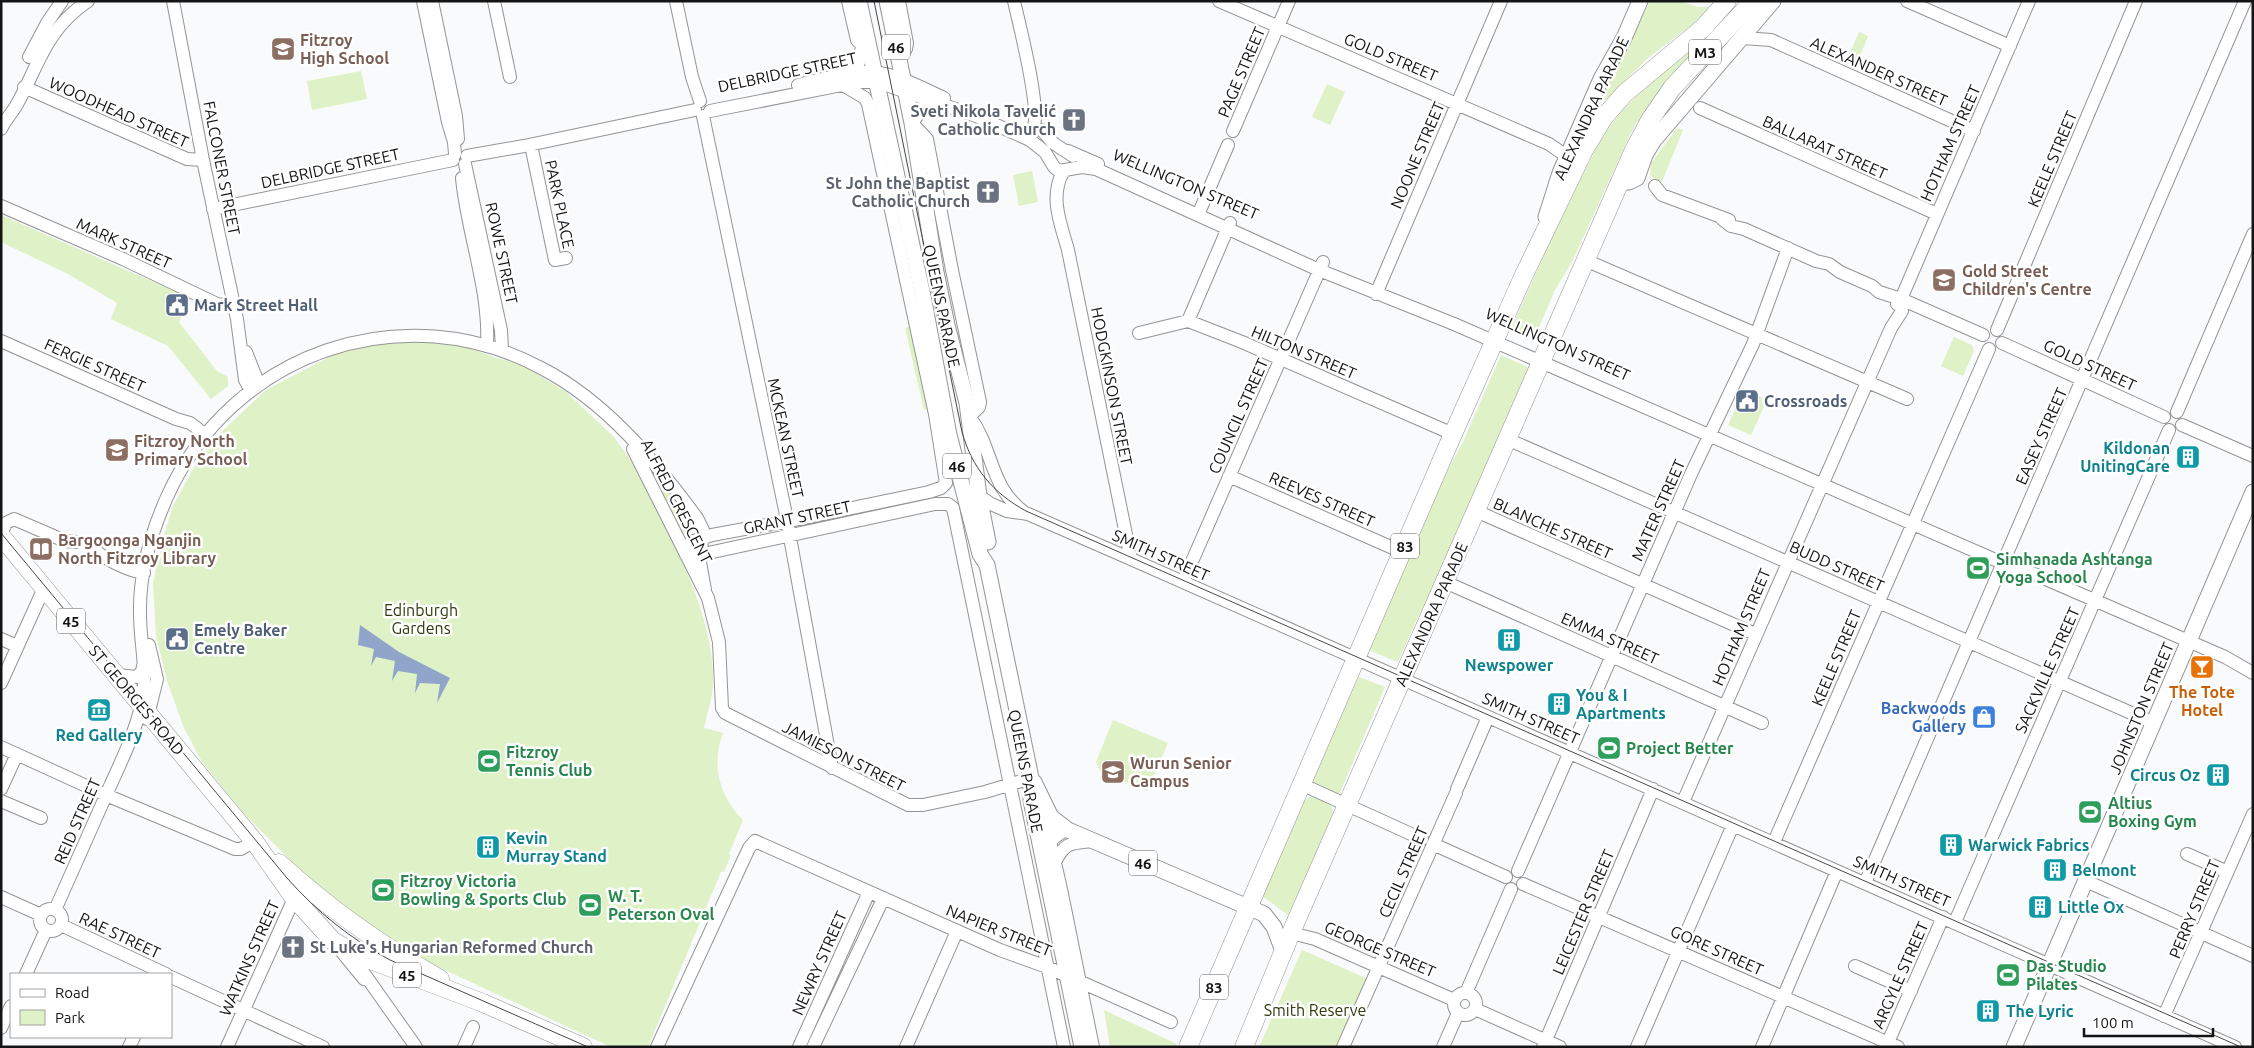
<svg xmlns="http://www.w3.org/2000/svg" width="2254" height="1048" viewBox="0 0 2254 1048" font-family="Ubuntu,sans-serif">
	<rect width="100%" height="100%" fill="#f9fafc"/>
	<path fill="#dff1c6" d="M1650 1H1681L1698 7H1710L1693 24 1648 58 1606 100 1598 97 1612 68 1619 66Z
		M1859 32 1868 36 1856 66 1846 62Z
		M1698 46 1697 51 1642 121 1637 122 1629 137 1573 260 1555 290 1534 339 1513 331 1512 327C1532 282 1552 236 1574 192 1588 164 1602 133 1623 110 1645 86 1672 65 1698 46Z
		M361 71 367 99 312 110 307 81Z
		M1327 84 1345 92 1330 125 1312 117Z
		M1677 128 1683 130 1662 182 1650 176 1651 163Z
		M1032 171 1038 202 1019 206 1013 175Z
		M1 215 190 298 179 322 217 371 228 377V386L211 399 168 346 111 319 117 303 68 274 1 242Z
		M912 326 930 408 924 410 905 328Z
		M1954 337 1972 345 1974 351 1963 376 1941 366Z
		M424 342 467 347 496 358 518 363 565 391 614 437 639 472C669 534 721 624 712 694 710 706 706 717 704 728L723 733C711 765 719 796 743 820L729 854 731 855 724 872H721L648 1047H611L432 964 386 938 309 879 245 815 202 762 184 728 167 681 156 636 153 583 162 542 173 506 194 467 218 435 266 390 333 355 379 344Z
		M1501 355 1530 368 1432 592 1417 619 1398 662 1368 650 1445 475 1463 442Z
		M1744 390 1767 400 1751 435 1728 425Z
		M648 466 684 509 697 529 681 535Z
		M1359 677 1385 687 1339 795 1310 782Z
		M1113 720 1168 743 1147 791 1100 771 1096 762Z
		M1312 795 1330 803 1334 815 1288 915 1261 895 1301 804Z
		M1302 950 1368 979 1338 1047H1259Z
		M1104 1010 1177 1044 1176 1047H1110Z"/>
	<path fill="#91a4ca" d="M360 625 399 652 450 678 437 703 440 684 420 683 415 693 417 674 398 671 392 681 395 661 376 657 371 666 374 649 358 645Z"/>
	<g fill="none" stroke-linecap="round" stroke-linejoin="round">
		<defs>
			<path id="minor" d="M173 1 203 160 237 319 245 380 251 391
				M423 1 448 122 454 142 455 154
				M432 1 456 116 458 139
				M494 1 510 77
				M676 1 692 77 700 101
				M848 1 857 40 869 51
				M1014 1C1019 24 1042 111 1033 129 1032 131 1030 133 1029 135L1030 140
				M1219 1 1549 144 1562 153 1566 159
				M1907 1 2010 46
				M1743 38 1771 40 1974 131
				M898 53 906 49 907 43 899 1
				M29 57 47 23 62 1
				M853 73 859 62 862 46
				M798 85C818 80 839 74 860 72 889 69 918 86 944 98
				M843 85 865 98 868 104 935 414 946 483 941 488 929 492 804 518 712 535 691 542 686 555 708 553 935 504H948L953 508 1064 1047
				M24 87 187 159 203 160
				M936 103 923 108 912 123 927 139 952 270 980 402 979 407 970 416
				M1700 108 1937 214
				M710 111 857 82H871L886 85 976 116 1030 140 1045 152 1054 167 1059 171 1082 167 1096 169 1319 270 1454 324 2023 572 2032 573 2225 657 2253 673
				M703 116 785 510 832 768
				M1 129C5 120 11 114 16 106 39 65 45 30 88 1
				M1033 129 1042 130 1053 143 1073 156
				M1233 131 1289 1
				M531 145 555 260 566 258
				M1068 151 1098 164
				M467 156 524 146 695 110
				M465 164 501 330 502 350
				M1063 172C1049 197 1061 225 1068 250L1131 559
				M462 178C467 233 490 289 487 345
				M1655 186 1662 195 1729 220
				M1 206 123 259 219 305 233 303
				M213 209 453 160
				M1198 215 1228 145
				M1722 219 1731 226 1744 229 1816 261 1829 264 1840 272 1872 286 1879 292 1901 299 1983 335
				M1585 260 1907 399
				M1376 294 1501 1
				M1897 304 1901 299 2029 1
				M1188 321 1230 223
				M1997 330 2136 1
				M1139 333 1188 321 1242 342 1453 434
				M1 341 176 419 190 423 206 435
				M2002 343 2164 417
				M246 352 259 385
				M2177 412 2253 234
				M970 417C994 450 989 487 1025 513
				M2182 425 2253 456
				M1507 439 2154 723
				M633 449 708 598 719 642 722 708 725 713 908 805H923L985 792 1031 778
				M1229 476 1402 552
				M975 493 991 504 1007 511 1028 514 1131 559 2235 1047
				M1476 511 1755 634
				M1 534 6 523 14 519 65 541 76 542
				M92 548C104 559 129 571 144 573
				M1183 582 1323 262
				M1445 582 1762 723
				M1 639 17 646
				M117 675 137 677 142 671 144 662
				M1 683 44 588
				M147 719 157 679 149 645
				M1 747 106 795 235 849H241L254 841
				M1301 784 1422 839
				M1 789 17 754
				M1457 789 1488 717
				M1 801 41 818
				M1683 802 1891 328 1902 311 1901 299
				M1042 806 1061 889 1093 1047
				M1774 842 1989 349
				M1433 844 1506 877
				M2187 854 2223 870
				M1055 862C1065 842 1071 843 1092 841
				M1518 871 1691 474 1753 344 1788 248
				M2086 881 2253 956
				M1865 883 2245 1
				M1523 884 1898 1047
				M1 897 41 915
				M40 920a11 11 0 1 1 22 0a11 11 0 1 1-22 0Z
				M55 910C74 868 92 826 111 784 123 758 136 730 142 702 148 671 140 644 140 614 139 574 151 533 167 497 232 352 404 293 543 369 606 402 655 461 697 518L703 530 700 562 705 590
				M1955 922 2169 430
				M61 925 166 974
				M1291 933 1315 939 1454 1000
				M337 946 364 979
				M360 956 363 972 416 1047
				M1855 966 1911 991
				M26 974 46 930
				M171 977 323 1047
				M1454 1004a11 11 0 1 1 22 0a11 11 0 1 1-22 0Z
				M1466 993 1511 889
				M1475 1009 1560 1047
				M2164 1016 2253 814
				M1 1028 11 1006
				M129 1047 134 1037
				M227 1047 297 892
				M464 1047 473 1027
				M657 1047 749 848 755 841 1000 950 1047 967 1171 1022
				M799 1047 869 892
				M813 1047 883 899
				M906 1047 957 931
				M1343 1047 1456 793
				M1443 1047 1458 1013
				M1543 1047 1653 789
				M1637 1047 1733 825
				M1762 1047 1837 871
				M1886 1047 1943 917"/>
			<path id="major" d="M859 1 923 296 949 435 980 554 987 565 1031 778V800L1082 1047
				M887 1 912 123 936 272 947 325 967 403 979 496 988 542
				M1619 182H1629L1637 178 1645 155 1654 140 1773 1
				M1546 217 1560 173 1601 79 1624 38 1640 1
				M1034 782 1051 817 1068 830 1264 914 1274 927 1283 951
				M1046 858 1050 839 1065 828
				M2014 1047 2253 492"/>
			<path id="highway" d="M1 536 254 841 294 898 333 941 360 956 483 1003 583 1047
				M279 863C328 908 382 946 440 979
				M1188 1047 1453 434 1523 277 1584 150 1604 117 1624 94 1703 28 1727 1
				M1244 1047 1293 928 1633 152 1650 120 1672 88 1753 1"/>
		</defs>
		<use href="#minor" stroke="#949496" stroke-width="14"/>
		<use href="#major" stroke="#949496" stroke-width="17"/>
		<use href="#highway" stroke="#949496" stroke-width="19"/>
		<use href="#minor" stroke="#fff" stroke-width="12"/>
		<use href="#major" stroke="#fff" stroke-width="15"/>
		<use href="#highway" stroke="#fff" stroke-width="18"/>
		<path stroke="#474748" stroke-width="1" d="M874 1 962 432C972 468 993 493 1026 511L2241 1047
			M1 533 287 878C317 912 351 939 390 960L588 1047"/>
	</g>
	<defs>
		<symbol id="school-square" viewBox="-11 -11 22 22"><rect x="-9" y="-9" width="18" height="18" rx="4" fill="#8d6e63" stroke="#fff"/><path d="M0-5L7-2L0 1L-7-2ZM-4 1L0 2.5L4 1V4Q0 6-4 4Z" fill="#fff"/></symbol>
		<symbol id="church-square" viewBox="-11 -11 22 22"><rect x="-9" y="-9" width="18" height="18" rx="4" fill="#6b7280" stroke="#fff"/><path d="M-1.2-6h2.4v3.5h3.3v2.4h-3.3V6h-2.4V-.1h-3.3v-2.4h3.3Z" fill="#fff"/></symbol>
		<symbol id="civic-square" viewBox="-11 -11 22 22"><rect x="-9" y="-9" width="18" height="18" rx="4" fill="#5c6f8a" stroke="#fff"/><path d="M-.6-6.5H3V-4.5H.6V-3L4-1V1h2V6H-6V1h2V-1L-.6-3ZM-1.2 2.5V6h2.4V2.5Z" fill="#fff"/></symbol>
		<symbol id="building-square" viewBox="-11 -11 22 22"><rect x="-9" y="-9" width="18" height="18" rx="4" fill="#0f9aa8" stroke="#fff"/><path d="M-4-6H4V6H1V3H-1V6H-4ZM-2.5-4.3h1.7v1.8h-1.7ZM.8-4.3h1.7v1.8H.8ZM-2.5-1h1.7V.8h-1.7ZM.8-1h1.7V.8H.8Z" fill="#fff"/></symbol>
		<symbol id="library-square" viewBox="-11 -11 22 22"><rect x="-9" y="-9" width="18" height="18" rx="4" fill="#8d6e63" stroke="#fff"/><path d="M-6-4Q-3-5.5-.7-3.5V5Q-3 3-6 4ZM6-4Q3-5.5 .7-3.5V5Q3 3 6 4Z" fill="#fff"/></symbol>
		<symbol id="stadium-square" viewBox="-11 -11 22 22"><rect x="-9" y="-9" width="18" height="18" rx="4" fill="#2e9e5b" stroke="#fff"/><path d="M0-5a6.5 5 0 1 0 0 10a6.5 5 0 1 0 0-10ZM-3.5-1.8h7v3.6h-7Z" fill="#fff"/></symbol>
		<symbol id="bar-square" viewBox="-11 -11 22 22"><rect x="-9" y="-9" width="18" height="18" rx="4" fill="#e8710a" stroke="#fff"/><path d="M-6-5H6L.8 .8V4.5H3.5V6h-7V4.5H-.8V.8Z" fill="#fff"/></symbol>
		<symbol id="museum-square" viewBox="-11 -11 22 22"><rect x="-9" y="-9" width="18" height="18" rx="4" fill="#0f9aa8" stroke="#fff"/><path d="M0-6L6-3V-2H-6V-3ZM-5-1h2V3h-2ZM-1-1h2V3h-2ZM3-1h2V3H3ZM-6 4H6V6H-6Z" fill="#fff"/></symbol>
		<symbol id="shop-square" viewBox="-11 -11 22 22"><rect x="-9" y="-9" width="18" height="18" rx="4" fill="#3f7fe0" stroke="#fff"/><path d="M-5-2.5h2.3a2.7 3.5 0 0 1 5.4 0H5L5.5 6h-11ZM-1.5-2.5h3a1.5 2.3 0 0 0-3 0Z" fill="#fff"/></symbol>
	</defs>
	<g fill-rule="evenodd">
		<use href="#school-square" x="269" y="35" width="28" height="28"/>
		<use href="#church-square" x="1060" y="106" width="28" height="28"/>
		<use href="#church-square" x="974" y="178" width="28" height="28"/>
		<use href="#school-square" x="1930" y="266" width="28" height="28"/>
		<use href="#civic-square" x="163" y="291" width="28" height="28"/>
		<use href="#civic-square" x="1733" y="387" width="28" height="28"/>
		<use href="#school-square" x="103" y="436" width="28" height="28"/>
		<use href="#building-square" x="2174" y="443" width="28" height="28"/>
		<use href="#library-square" x="27" y="535" width="28" height="28"/>
		<use href="#stadium-square" x="1964" y="554" width="28" height="28"/>
		<use href="#civic-square" x="163" y="625" width="28" height="28"/>
		<use href="#building-square" x="1495" y="626" width="28" height="28"/>
		<use href="#bar-square" x="2188" y="653" width="28" height="28"/>
		<use href="#building-square" x="1545" y="690" width="28" height="28"/>
		<use href="#museum-square" x="85" y="696" width="28" height="28"/>
		<use href="#shop-square" x="1970" y="703" width="28" height="28"/>
		<use href="#stadium-square" x="1595" y="734" width="28" height="28"/>
		<use href="#stadium-square" x="475" y="747" width="28" height="28"/>
		<use href="#school-square" x="1099" y="758" width="28" height="28"/>
		<use href="#building-square" x="2204" y="761" width="28" height="28"/>
		<use href="#stadium-square" x="2076" y="798" width="28" height="28"/>
		<use href="#building-square" x="1937" y="831" width="28" height="28"/>
		<use href="#building-square" x="474" y="833" width="28" height="28"/>
		<use href="#building-square" x="2041" y="856" width="28" height="28"/>
		<use href="#stadium-square" x="369" y="876" width="28" height="28"/>
		<use href="#stadium-square" x="576" y="891" width="28" height="28"/>
		<use href="#building-square" x="2026" y="893" width="28" height="28"/>
		<use href="#church-square" x="279" y="933" width="28" height="28"/>
		<use href="#stadium-square" x="1994" y="961" width="28" height="28"/>
		<use href="#building-square" x="1974" y="997" width="28" height="28"/>
	</g>
	<g text-anchor="middle" dominant-baseline="central" stroke-width="5" stroke-linejoin="round" paint-order="stroke">
		<g fill="#fff" stroke="#5a5a5b" stroke-width="1">
			<rect x="882" y="34.5" width="28" height="25" rx="4"/>
			<rect x="1689" y="39.5" width="32" height="25" rx="4"/>
			<rect x="943" y="453.5" width="28" height="25" rx="4"/>
			<rect x="1391" y="533.5" width="28" height="25" rx="4"/>
			<rect x="57" y="608.5" width="28" height="25" rx="4"/>
			<rect x="1129" y="850.5" width="28" height="25" rx="4"/>
			<rect x="393" y="962.5" width="28" height="25" rx="4"/>
			<rect x="1200" y="974.5" width="28" height="25" rx="4"/>
		</g>
		<g font-size="15" font-weight="bold" fill="#141415">
			<text x="896" y="47">46</text>
			<text x="1705" y="52">M3</text>
			<text x="957" y="466">46</text>
			<text x="1405" y="546">83</text>
			<text x="71" y="621">45</text>
			<text x="1143" y="863">46</text>
			<text x="407" y="975">45</text>
			<text x="1214" y="987">83</text>
		</g>
		<g font-size="16" font-weight="bold" fill="#785e54" stroke="#fff" text-anchor="start">
			<text x="300" y="40">Fitzroy<tspan x="300" dy="18">High School</tspan></text>
			<text x="1962" y="271">Gold Street<tspan x="1962" dy="18">Children's Centre</tspan></text>
			<text x="134" y="441">Fitzroy North<tspan x="134" dy="18">Primary School</tspan></text>
			<text x="58" y="540">Bargoonga Nganjin<tspan x="58" dy="18">North Fitzroy Library</tspan></text>
			<text x="1130" y="763">Wurun Senior<tspan x="1130" dy="18">Campus</tspan></text>
		</g>
		<g font-size="16" fill="#141415" stroke="#fff">
			<text transform="translate(1391 57) rotate(23)">GOLD STREET</text>
			<text transform="translate(1879 71) rotate(24)">ALEXANDER STREET</text>
			<text transform="translate(787 72) rotate(-12)">DELBRIDGE STREET</text>
			<text transform="translate(1241 72) rotate(-67)">PAGE STREET</text>
			<text transform="translate(1591 108) rotate(-65)">ALEXANDRA PARADE</text>
			<text transform="translate(119 112) rotate(24)">WOODHEAD STREET</text>
			<text transform="translate(1950 143) rotate(-66)">HOTHAM STREET</text>
			<text transform="translate(1825 147) rotate(24)">BALLARAT STREET</text>
			<text transform="translate(1417 155) rotate(-67)">NOONE STREET</text>
			<text transform="translate(2052 159) rotate(-67)">KEELE STREET</text>
			<text transform="translate(222 168) rotate(79)">FALCONER STREET</text>
			<text transform="translate(330 168) rotate(-12)">DELBRIDGE STREET</text>
			<text transform="translate(1186 184) rotate(23)">WELLINGTON STREET</text>
			<text transform="translate(560 204) rotate(78)">PARK PLACE</text>
			<text transform="translate(124 243) rotate(24)">MARK STREET</text>
			<text transform="translate(502 253) rotate(78)">ROWE STREET</text>
			<text transform="translate(942 306) rotate(78)">QUEENS PARADE</text>
			<text transform="translate(1558 344) rotate(24)">WELLINGTON STREET</text>
			<text transform="translate(1304 352) rotate(23)">HILTON STREET</text>
			<text transform="translate(95 365) rotate(24)">FERGIE STREET</text>
			<text transform="translate(2090 365) rotate(25)">GOLD STREET</text>
			<text transform="translate(1112 386) rotate(79)">HODGKINSON STREET</text>
			<text transform="translate(1238 416) rotate(-66)">COUNCIL STREET</text>
			<text transform="translate(2041 436) rotate(-66)">EASEY STREET</text>
			<text transform="translate(786 438) rotate(78)">MCKEAN STREET</text>
			<text transform="translate(1322 499) rotate(24)">REEVES STREET</text>
			<text transform="translate(677 501) rotate(63)">ALFRED CRESCENT</text>
			<text transform="translate(1658 510) rotate(-66)">MATER STREET</text>
			<text transform="translate(797 517) rotate(-12)">GRANT STREET</text>
			<text transform="translate(1553 528) rotate(24)">BLANCHE STREET</text>
			<text transform="translate(1161 555) rotate(24)">SMITH STREET</text>
			<text transform="translate(1837 566) rotate(24)">BUDD STREET</text>
			<text transform="translate(1431 614) rotate(-66)">ALEXANDRA PARADE</text>
			<text transform="translate(1741 627) rotate(-67)">HOTHAM STREET</text>
			<text transform="translate(1610 638) rotate(24)">EMMA STREET</text>
			<text transform="translate(1836 658) rotate(-67)">KEELE STREET</text>
			<text transform="translate(2047 670) rotate(-66)">SACKVILLE STREET</text>
			<text transform="translate(137 700) rotate(50)">ST GEORGES ROAD</text>
			<text transform="translate(2141 708) rotate(-67)">JOHNSTON STREET</text>
			<text transform="translate(1531 718) rotate(24)">SMITH STREET</text>
			<text transform="translate(844 756) rotate(27)">JAMIESON STREET</text>
			<text transform="translate(1026 771) rotate(79)">QUEENS PARADE</text>
			<text transform="translate(77 821) rotate(-66)">REID STREET</text>
			<text transform="translate(1403 872) rotate(-66)">CECIL STREET</text>
			<text transform="translate(1902 881) rotate(24)">SMITH STREET</text>
			<text transform="translate(2194 909) rotate(-67)">PERRY STREET</text>
			<text transform="translate(1583 912) rotate(-67)">LEICESTER STREET</text>
			<text transform="translate(999 930) rotate(22)">NAPIER STREET</text>
			<text transform="translate(120 935) rotate(25)">RAE STREET</text>
			<text transform="translate(1380 949) rotate(23)">GEORGE STREET</text>
			<text transform="translate(1717 950) rotate(24)">GORE STREET</text>
			<text transform="translate(249 958) rotate(-66)">WATKINS STREET</text>
			<text transform="translate(819 963) rotate(-66)">NEWRY STREET</text>
			<text transform="translate(1900 975) rotate(-66)">ARGYLE STREET</text>
		</g>
		<g font-size="16" font-weight="bold" fill="#5b616d" stroke="#fff" text-anchor="end">
			<text x="1056" y="111">Sveti Nikola Tavelić<tspan x="1056" dy="18">Catholic Church</tspan></text>
			<text x="970" y="183">St John the Baptist<tspan x="970" dy="18">Catholic Church</tspan></text>
			<text x="310" y="947" text-anchor="start">St Luke's Hungarian Reformed Church</text>
		</g>
		<g font-size="16" font-weight="bold" fill="#4e5e75" stroke="#fff" text-anchor="start">
			<text x="194" y="305">Mark Street Hall</text>
			<text x="1764" y="401">Crossroads</text>
			<text x="194" y="630">Emely Baker<tspan x="194" dy="18">Centre</tspan></text>
		</g>
		<g font-size="16" font-weight="bold" fill="#0d838f" stroke="#fff" text-anchor="start">
			<text x="2170" y="448" text-anchor="end">Kildonan<tspan x="2170" dy="18">UnitingCare</tspan></text>
			<text x="1509" y="665" text-anchor="middle">Newspower</text>
			<text x="1576" y="695">You &amp; I<tspan x="1576" dy="18">Apartments</tspan></text>
			<text x="99" y="735" text-anchor="middle">Red Gallery</text>
			<text x="2200" y="775" text-anchor="end">Circus Oz</text>
			<text x="506" y="838">Kevin<tspan x="506" dy="18">Murray Stand</tspan></text>
			<text x="1968" y="845">Warwick Fabrics</text>
			<text x="2072" y="870">Belmont</text>
			<text x="2058" y="907">Little Ox</text>
			<text x="2006" y="1011">The Lyric</text>
		</g>
		<g font-size="16" font-weight="bold" fill="#27864d" stroke="#fff" text-anchor="start">
			<text x="1996" y="559">Simhanada Ashtanga<tspan x="1996" dy="18">Yoga School</tspan></text>
			<text x="1626" y="748">Project Better</text>
			<text x="506" y="752">Fitzroy<tspan x="506" dy="18">Tennis Club</tspan></text>
			<text x="2108" y="803">Altius<tspan x="2108" dy="18">Boxing Gym</tspan></text>
			<text x="400" y="881">Fitzroy Victoria<tspan x="400" dy="18">Bowling &amp; Sports Club</tspan></text>
			<text x="608" y="896">W. T.<tspan x="608" dy="18">Peterson Oval</tspan></text>
			<text x="2026" y="966">Das Studio<tspan x="2026" dy="18">Pilates</tspan></text>
		</g>
		<g font-size="16" fill="#2e3d0e" stroke="#fff">
			<text x="421" y="610">Edinburgh<tspan x="421" dy="18">Gardens</tspan></text>
			<text x="1315" y="1010">Smith Reserve</text>
		</g>
		<g font-size="16" font-weight="bold" fill="#c56008" stroke="#fff">
			<text x="2202" y="692">The Tote<tspan x="2202" dy="18">Hotel</tspan></text>
		</g>
		<g font-size="16" font-weight="bold" fill="#366cbe" stroke="#fff" text-anchor="end">
			<text x="1966" y="708">Backwoods<tspan x="1966" dy="18">Gallery</tspan></text>
		</g>
	</g>
	<rect width="2254" height="1048" fill="none" stroke="#141415" stroke-width="5"/>
	<rect x="10" y="973" width="162" height="65" fill="#ffffff" stroke="#a1a1a1"/>
	<rect x="20" y="989" width="25" height="8" fill="#ffffff" stroke="#a1a1a1"/>
	<text x="55" y="998" font-size="15" fill="#141415">Road</text>
	<rect x="20" y="1010" width="25" height="15" fill="#dff1c6" stroke="#a1a1a1"/>
	<text x="55" y="1023" font-size="15" fill="#141415">Park</text>
	<path d="M2084 1028v8h129v-8" fill="none" stroke="#141415" stroke-width="2.5"/>
	<text x="2092" y="1028" font-size="15" fill="#141415" stroke="#ffffff" stroke-width="4" paint-order="stroke">100 m</text>
</svg>
